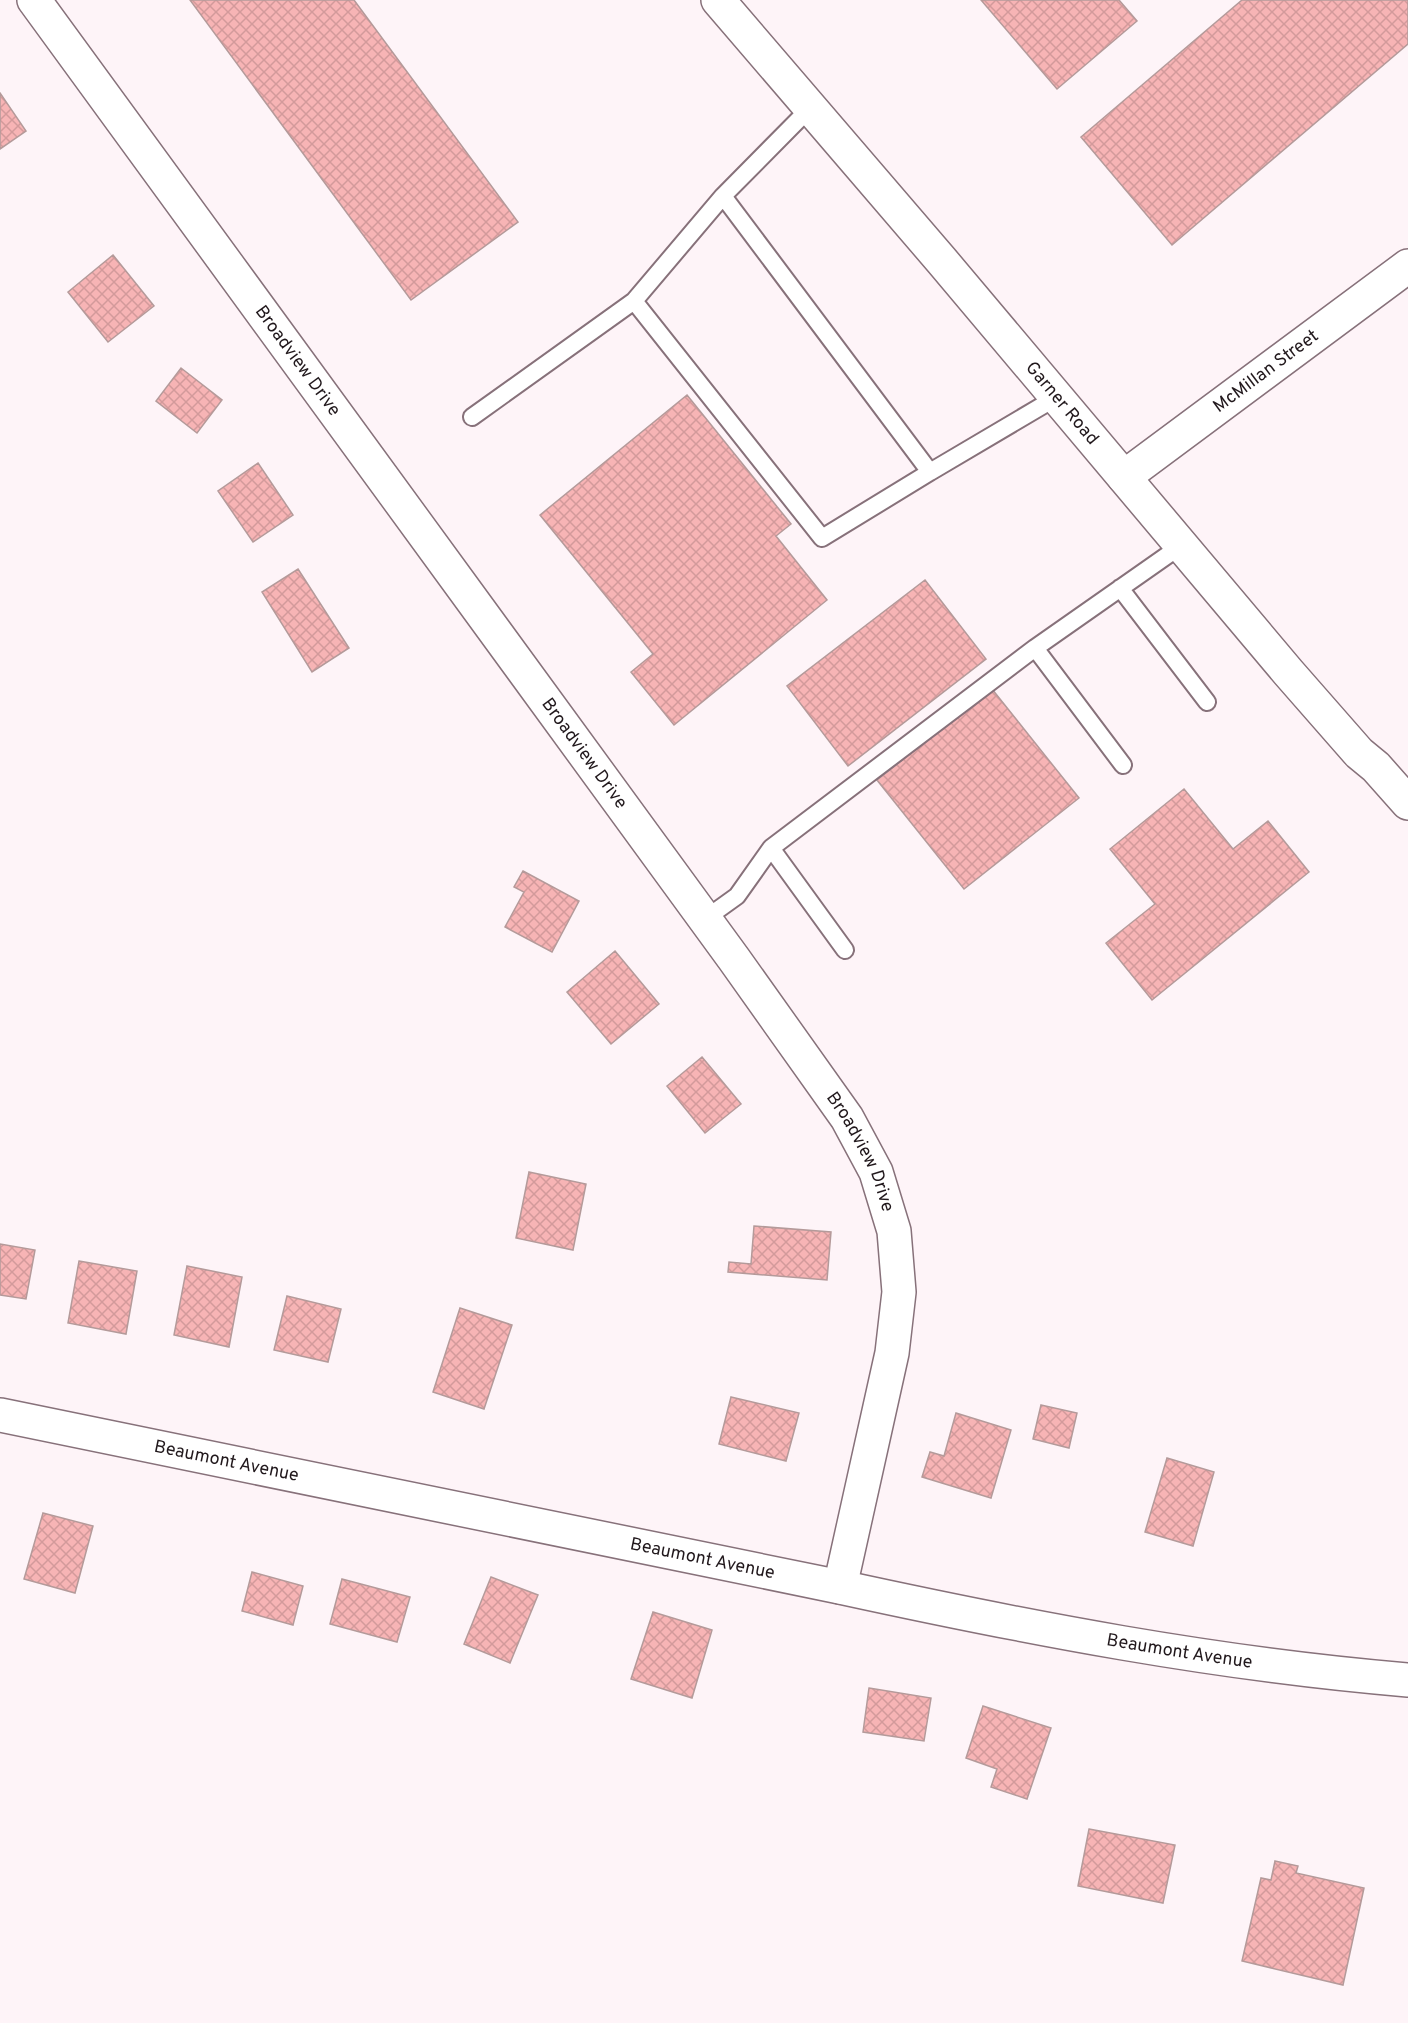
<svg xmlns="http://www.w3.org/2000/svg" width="1408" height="2023" viewBox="0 0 1408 2023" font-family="Overpass,sans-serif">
	<defs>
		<pattern id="building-cross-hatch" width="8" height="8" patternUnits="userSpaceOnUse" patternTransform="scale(1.5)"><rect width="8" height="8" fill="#f7b4b5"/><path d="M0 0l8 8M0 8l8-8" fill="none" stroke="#d39a9b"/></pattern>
	</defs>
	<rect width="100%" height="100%" fill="#fef4f8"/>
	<path fill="url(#building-cross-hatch)" stroke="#b49a9a" stroke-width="1.5" d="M190 0H354L518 222 411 300Z
		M981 0H1119L1137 21 1057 89Z
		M1242 0H1408V44L1172 245 1081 137Z
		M0 93 26 131 0 149Z
		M113 255 154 306 108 342 68 292Z
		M181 368 222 400 197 433 156 401Z
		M687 395 791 524 776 536 827 600 674 725 631 672 653 654 540 515Z
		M258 463 293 515 253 542 218 491Z
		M298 569 349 648 312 672 262 592Z
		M925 580 986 659 848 766 787 686Z
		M992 689 1079 798 964 889 877 780Z
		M1184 789 1233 849 1268 821 1309 872 1152 1000 1106 943 1155 904 1110 849Z
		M523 871 579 901 552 952 505 927 524 892 514 887Z
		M615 951 659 1004 611 1044 567 992Z
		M702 1057 741 1104 705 1133 667 1086Z
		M529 1172 586 1184 573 1250 516 1238Z
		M754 1226 831 1232 827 1280 728 1272 729 1262 751 1264Z
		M0 1244 35 1250 26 1299 0 1295Z
		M79 1261 137 1271 126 1334 68 1323Z
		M187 1266 242 1277 229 1347 174 1335Z
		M287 1296 341 1309 328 1362 274 1350Z
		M460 1308 512 1325 484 1409 433 1392Z
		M731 1397 799 1413 786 1461 719 1444Z
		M1041 1405 1077 1413 1069 1448 1033 1439Z
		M956 1413 1011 1430 991 1498 922 1477 930 1452 944 1456Z
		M1167 1458 1214 1472 1193 1546 1145 1532Z
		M43 1513 93 1526 75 1593 24 1579Z
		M252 1572 303 1586 293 1625 242 1611Z
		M491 1577 538 1595 510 1663 464 1644Z
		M342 1579 410 1597 397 1642 330 1624Z
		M653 1612 712 1630 692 1698 631 1679Z
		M869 1688 931 1698 924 1741 863 1732Z
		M983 1706 1051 1728 1027 1799 991 1787 997 1769 966 1758Z
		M1089 1829 1175 1845 1163 1903 1078 1886Z
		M1275 1861 1298 1866 1296 1873 1364 1888 1343 1985 1242 1961 1261 1878 1271 1880Z"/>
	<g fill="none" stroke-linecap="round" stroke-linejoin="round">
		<defs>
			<path id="service" d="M810 108 723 196 930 472 1057 397
				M723 196 634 301 822 538 930 472
				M472 417 634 301
				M1120 588 1207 702
				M1035 648 1182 545
				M771 848 1035 648 1123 765
				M705 919 737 896 771 848 845 950"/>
			<g id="minor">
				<path id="s1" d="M34 0 734 959 847 1118 876 1172 894 1231 899 1292 892 1353 840 1587"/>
				<path id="s2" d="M1124 477 1408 266"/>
			</g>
			<g id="tertiary">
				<path id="s3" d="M718 0 942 261 1288 672 1359 753 1376 767 1408 803"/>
				<path id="s4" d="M0 1415 840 1587C1028 1628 1216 1664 1408 1680"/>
			</g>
		</defs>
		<use href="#service" stroke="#87717a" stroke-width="20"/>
		<use href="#minor" stroke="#87717a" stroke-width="36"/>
		<use href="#tertiary" stroke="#87717a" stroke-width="36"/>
		<use href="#service" stroke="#fff" stroke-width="16"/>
		<use href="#minor" stroke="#fff" stroke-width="33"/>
		<use href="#tertiary" stroke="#fff" stroke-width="33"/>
	</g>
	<g text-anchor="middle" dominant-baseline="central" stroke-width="6" stroke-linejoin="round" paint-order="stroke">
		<g font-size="18" fill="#21181c" stroke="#fef4f8">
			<text stroke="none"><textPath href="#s1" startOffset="447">Broadview Drive</textPath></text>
			<text stroke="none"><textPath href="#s2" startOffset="177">McMillan Street</textPath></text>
			<text stroke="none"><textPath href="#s3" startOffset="530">Garner Road</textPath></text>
			<text stroke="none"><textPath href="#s1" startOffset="933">Broadview Drive</textPath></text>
			<text stroke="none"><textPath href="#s1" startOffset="1419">Broadview Drive</textPath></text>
			<text stroke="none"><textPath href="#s4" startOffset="231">Beaumont Avenue</textPath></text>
			<text stroke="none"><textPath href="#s4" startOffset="717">Beaumont Avenue</textPath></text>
			<text stroke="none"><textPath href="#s4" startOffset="1203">Beaumont Avenue</textPath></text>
		</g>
	</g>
</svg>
